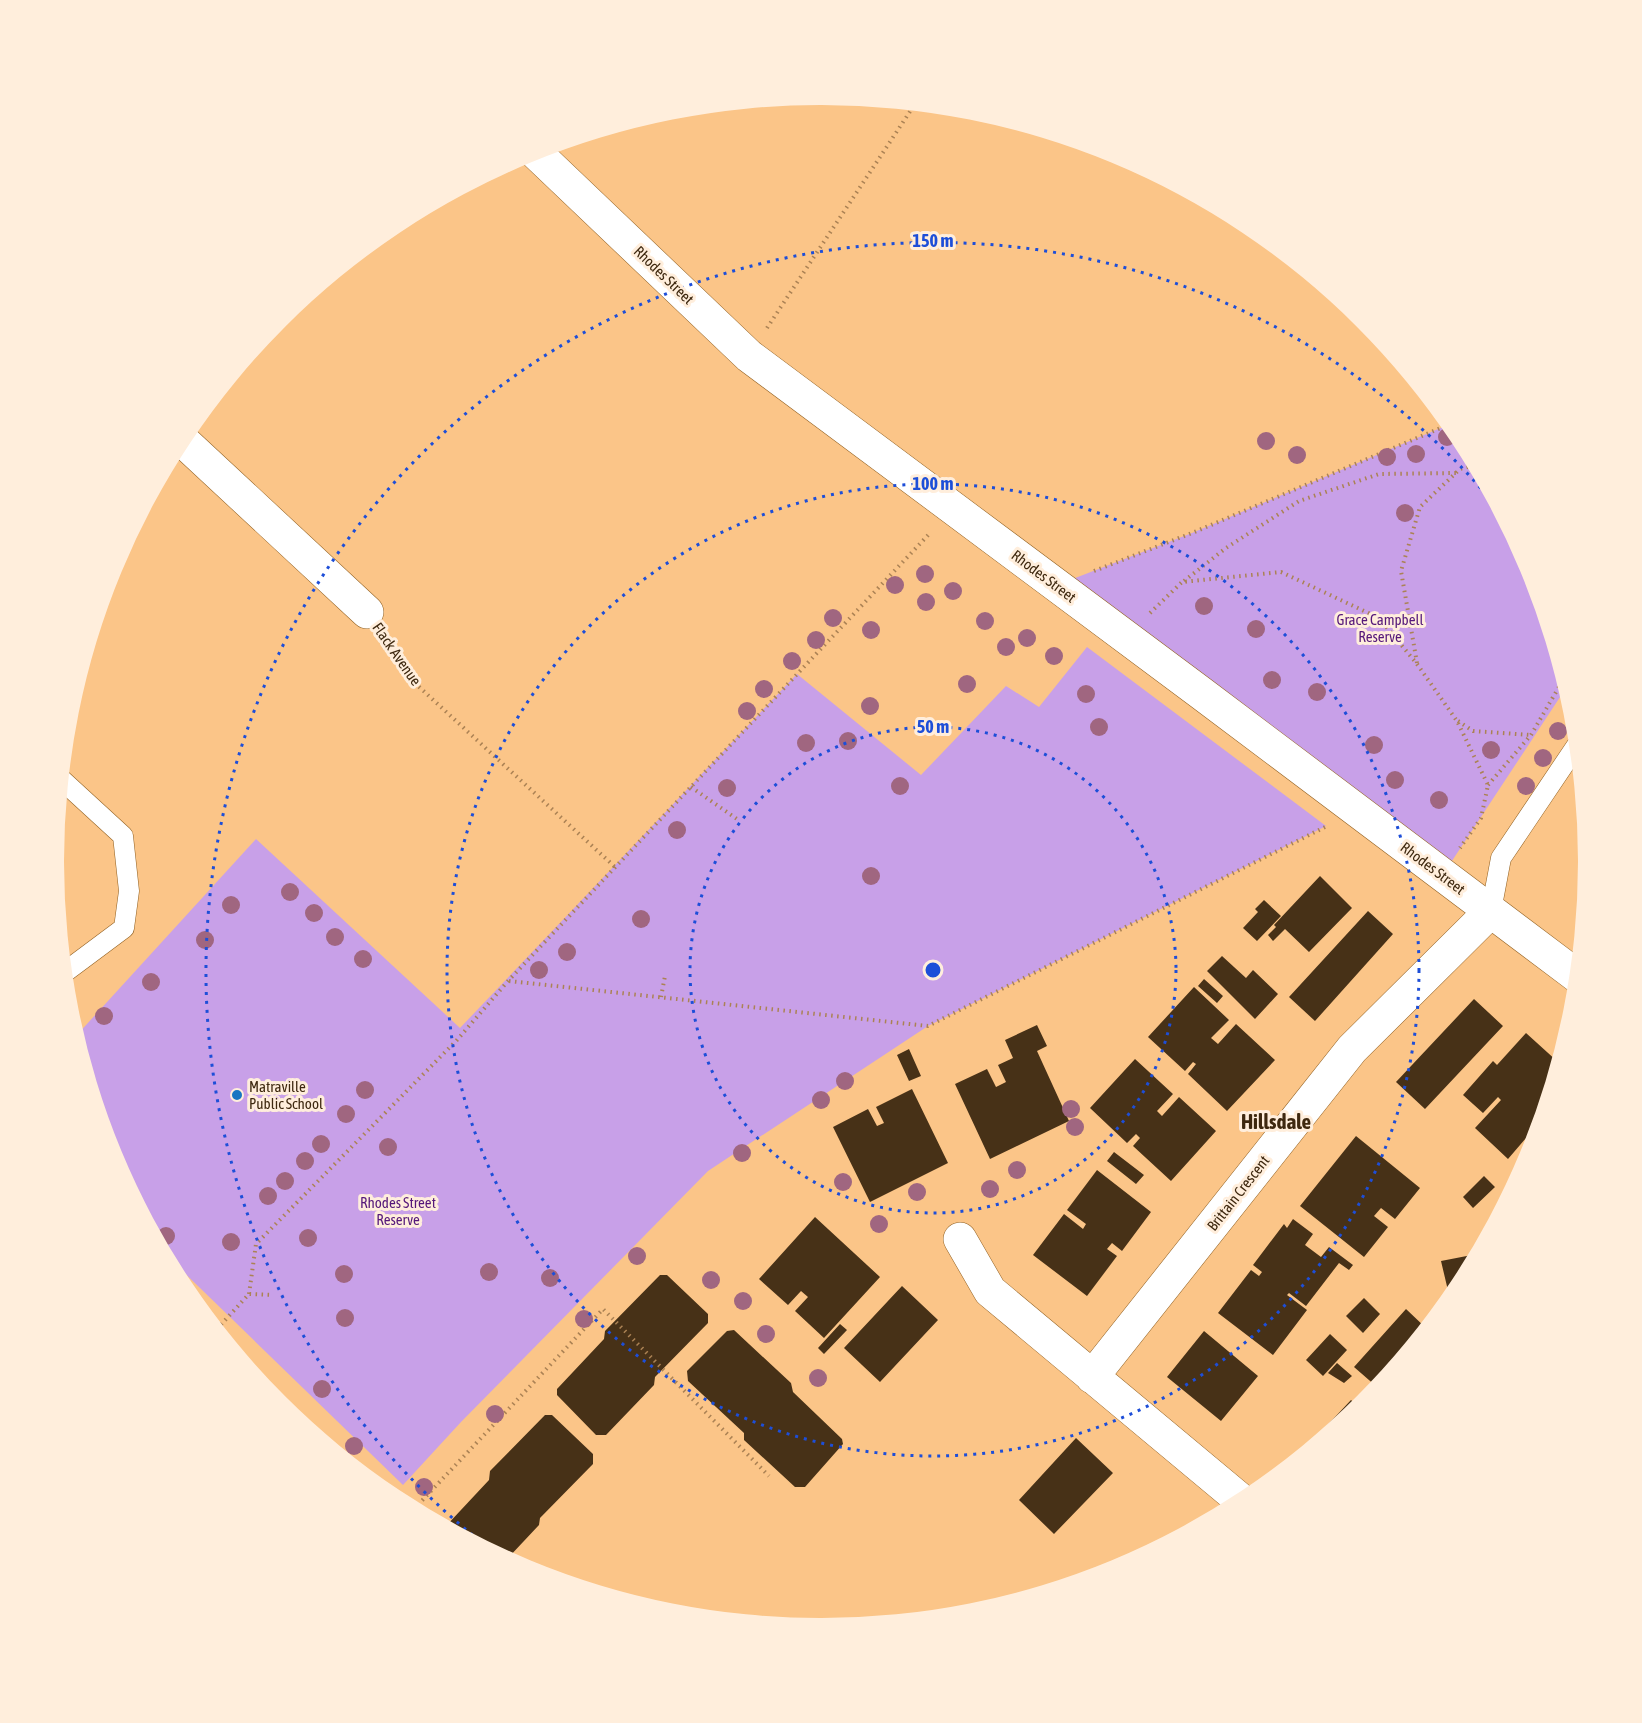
<svg xmlns="http://www.w3.org/2000/svg" width="1642" height="1723" viewBox="0 0 1642 1723" font-family="'Asap Condensed',sans-serif">
	<rect width="100%" height="100%" fill="#fbc588"/>
	<path fill="#c8a0e8" d="M1450 424 1459 436 1530 568 1566 688 1444 873 1057 585 1192 533Z
		M1087 647 1326 826 928 1026 708 1171 461 1422 403 1485 166 1255 112 1155 76 1036 256 839 460 1028 797 674 921 775 1006 686 1039 707Z"/>
	<g fill="none" stroke-linecap="round" stroke-linejoin="round">
		<path stroke="#307abc" stroke-width="9" d="M266 1388 288 1412"/>
	</g>
	<path fill="#473117" d="M1320 876 1352 908 1309 952 1285 929 1273 941 1268 935 1276 927 1274 925Z
		M1264 900 1281 916 1257 941 1243 928 1258 912 1255 909Z
		M1368 911 1393 934 1315 1021 1289 997Z
		M1222 956 1246 978 1253 970 1278 994 1255 1019 1207 971Z
		M1204 979 1223 996 1217 1003 1198 986Z
		M1194 987 1229 1020 1211 1038 1218 1044 1236 1024 1275 1060 1227 1111 1188 1074 1196 1064 1193 1062 1185 1071 1148 1037Z
		M1474 999 1503 1026 1425 1109 1396 1082Z
		M1037 1025 1047 1046 1037 1051 1069 1121 990 1159 955 1084 987 1069 996 1087 1006 1082 998 1065 1013 1058 1005 1040Z
		M1526 1033 1558 1062 1538 1128 1534 1132 1533 1130 1508 1159 1475 1128 1501 1100 1498 1097 1483 1113 1463 1095 1493 1061 1497 1065Z
		M909 1049 921 1076 909 1081 897 1055Z
		M1135 1059 1173 1094 1157 1111 1162 1116 1179 1097 1216 1131 1171 1181 1133 1146 1140 1138 1136 1134 1127 1143 1090 1108Z
		M912 1089 948 1163 870 1202 833 1127 868 1109 877 1126 884 1123 876 1107Z
		M1356 1136 1420 1188 1395 1219 1381 1208 1374 1216 1388 1227 1364 1257 1300 1206Z
		M1114 1152 1144 1175 1136 1184 1107 1161Z
		M1097 1170 1151 1212 1122 1251 1112 1243 1107 1249 1117 1256 1087 1296 1033 1255 1064 1214 1083 1229 1086 1224 1067 1210Z
		M1484 1176 1495 1187 1473 1208 1463 1197Z
		M815 1217 880 1277 824 1338 795 1311 808 1297 801 1291 788 1305 759 1279Z
		M1293 1219 1313 1234 1305 1245 1321 1257 1329 1247 1353 1265 1349 1270 1339 1263 1306 1306 1289 1293 1287 1295 1307 1310 1273 1355 1218 1313 1251 1270 1259 1276 1262 1272 1253 1265 1284 1224 1287 1228Z
		M1477 1254 1459 1288 1450 1299 1441 1261Z
		M660 1275H667L708 1314V1323L655 1377 654 1385 606 1435H596L557 1395V1389L604 1339 605 1331Z
		M902 1286 938 1320 880 1382 844 1348Z
		M1364 1298 1380 1314 1363 1333 1346 1316Z
		M1406 1309 1426 1328 1377 1387 1354 1367Z
		M840 1324 847 1330 824 1354 818 1348Z
		M734 1330 791 1383 793 1392 842 1439 843 1444 805 1487H795L744 1440V1433L688 1381 687 1371 727 1331Z
		M1204 1331 1258 1376 1221 1421 1167 1377Z
		M1330 1334 1347 1350 1323 1376 1306 1360Z
		M1337 1363 1352 1376 1344 1383 1328 1373Z
		M1351 1400 1359 1407 1304 1452 1303 1451Z
		M545 1415H552L593 1454V1464L540 1518 539 1525 507 1559 446 1526 489 1480 490 1471Z
		M1076 1438 1113 1473 1054 1534 1019 1500Z"/>
	<g fill="none" stroke-linecap="round" stroke-linejoin="round">
		<defs>
			<path id="lane" d="M62 780 123 836 129 891 124 928 65 972
				M1491 911 1501 858 1577 745"/>
			<path id="street" d="M534 151 749 356 1201 693 1577 976
				M181 439 367 612
				M960 1239 990 1291 1243 1502
				M1092 1377 1352 1049 1491 911"/>
		</defs>
		<use href="#lane" stroke="#936223" stroke-width="21"/>
		<use href="#street" stroke="#936223" stroke-width="34"/>
		<path stroke="#ab8254" stroke-width="4" stroke-dasharray="1.5 4.5" stroke-linecap="butt" d="M767 328 915 104
			M1094 571 1192 533 1450 424
			M1184 581 1226 548 1299 501 1379 474 1456 473
			M1150 613 1182 582 1281 572 1379 618 1417 664 1457 721 1488 785 1481 818 1460 848
			M384 638 417 685 615 867
			M1417 663 1401 571 1420 507 1460 469 1475 465
			M1458 721 1473 731 1531 735
			M1488 785 1531 735 1563 680
			M691 787 737 819
			M509 981 928 1026 1325 827
			M661 997 665 976
			M249 1294 256 1244 457 1040 508 981 931 532
			M217 1329 249 1294 272 1295
			M414 1509 603 1309 769 1476"/>
		<use href="#lane" stroke="#fff" stroke-width="20"/>
		<use href="#street" stroke="#fff" stroke-width="33"/>
	</g>
	<g fill="#a06680">
		<circle cx="1447" cy="437" r="9"/>
		<circle cx="1266" cy="441" r="9"/>
		<circle cx="1416" cy="454" r="9"/>
		<circle cx="1297" cy="455" r="9"/>
		<circle cx="1387" cy="457" r="9"/>
		<circle cx="1405" cy="513" r="9"/>
		<circle cx="925" cy="574" r="9"/>
		<circle cx="895" cy="585" r="9"/>
		<circle cx="953" cy="591" r="9"/>
		<circle cx="926" cy="602" r="9"/>
		<circle cx="1204" cy="606" r="9"/>
		<circle cx="833" cy="618" r="9"/>
		<circle cx="985" cy="621" r="9"/>
		<circle cx="1256" cy="629" r="9"/>
		<circle cx="871" cy="630" r="9"/>
		<circle cx="1027" cy="638" r="9"/>
		<circle cx="816" cy="640" r="9"/>
		<circle cx="1006" cy="647" r="9"/>
		<circle cx="1054" cy="656" r="9"/>
		<circle cx="792" cy="661" r="9"/>
		<circle cx="1272" cy="680" r="9"/>
		<circle cx="967" cy="684" r="9"/>
		<circle cx="764" cy="689" r="9"/>
		<circle cx="1317" cy="692" r="9"/>
		<circle cx="1086" cy="694" r="9"/>
		<circle cx="870" cy="706" r="9"/>
		<circle cx="747" cy="711" r="9"/>
		<circle cx="1099" cy="727" r="9"/>
		<circle cx="1558" cy="731" r="9"/>
		<circle cx="848" cy="741" r="9"/>
		<circle cx="806" cy="743" r="9"/>
		<circle cx="1374" cy="745" r="9"/>
		<circle cx="1491" cy="750" r="9"/>
		<circle cx="1543" cy="758" r="9"/>
		<circle cx="1395" cy="780" r="9"/>
		<circle cx="900" cy="786" r="9"/>
		<circle cx="1526" cy="786" r="9"/>
		<circle cx="727" cy="788" r="9"/>
		<circle cx="1439" cy="800" r="9"/>
		<circle cx="677" cy="830" r="9"/>
		<circle cx="871" cy="876" r="9"/>
		<circle cx="290" cy="892" r="9"/>
		<circle cx="231" cy="905" r="9"/>
		<circle cx="314" cy="913" r="9"/>
		<circle cx="641" cy="919" r="9"/>
		<circle cx="335" cy="937" r="9"/>
		<circle cx="205" cy="940" r="9"/>
		<circle cx="567" cy="952" r="9"/>
		<circle cx="363" cy="959" r="9"/>
		<circle cx="539" cy="970" r="9"/>
		<circle cx="151" cy="982" r="9"/>
		<circle cx="104" cy="1016" r="9"/>
		<circle cx="845" cy="1081" r="9"/>
		<circle cx="365" cy="1090" r="9"/>
		<circle cx="821" cy="1100" r="9"/>
		<circle cx="1071" cy="1109" r="9"/>
		<circle cx="346" cy="1114" r="9"/>
		<circle cx="1075" cy="1127" r="9"/>
		<circle cx="321" cy="1144" r="9"/>
		<circle cx="388" cy="1147" r="9"/>
		<circle cx="742" cy="1153" r="9"/>
		<circle cx="305" cy="1161" r="9"/>
		<circle cx="1017" cy="1170" r="9"/>
		<circle cx="285" cy="1181" r="9"/>
		<circle cx="843" cy="1182" r="9"/>
		<circle cx="990" cy="1189" r="9"/>
		<circle cx="917" cy="1192" r="9"/>
		<circle cx="268" cy="1196" r="9"/>
		<circle cx="879" cy="1224" r="9"/>
		<circle cx="166" cy="1236" r="9"/>
		<circle cx="308" cy="1238" r="9"/>
		<circle cx="231" cy="1242" r="9"/>
		<circle cx="637" cy="1256" r="9"/>
		<circle cx="489" cy="1272" r="9"/>
		<circle cx="344" cy="1274" r="9"/>
		<circle cx="550" cy="1278" r="9"/>
		<circle cx="711" cy="1280" r="9"/>
		<circle cx="743" cy="1301" r="9"/>
		<circle cx="345" cy="1318" r="9"/>
		<circle cx="584" cy="1319" r="9"/>
		<circle cx="766" cy="1334" r="9"/>
		<circle cx="818" cy="1378" r="9"/>
		<circle cx="322" cy="1389" r="9"/>
		<circle cx="495" cy="1414" r="9"/>
		<circle cx="354" cy="1446" r="9"/>
		<circle cx="424" cy="1487" r="9"/>
	</g>
	<g fill="none" stroke="#1d4ed8" stroke-width="3" stroke-dasharray="3 6">
		<circle cx="933" cy="970" r="243"/>
		<circle cx="933" cy="970" r="486"/>
		<path d="M494 1552A729 729 0 1 1 1496 506"/>
	</g>
	<circle fill="#1776c2" stroke="#ffeedc" stroke-width="2" cx="237" cy="1095" r="6"/>
	<g text-anchor="middle" dominant-baseline="central" stroke-width="6" stroke-linejoin="round" paint-order="stroke">
		<g font-size="15" fill="#3e280f" stroke="#ffeedc">
			<text transform="translate(664 275) rotate(44)">Rhodes Street</text>
			<text transform="translate(1044 576) rotate(37)">Rhodes Street</text>
			<text transform="translate(397 654) rotate(55)">Flack Avenue</text>
			<text transform="translate(1433 868) rotate(37)">Rhodes Street</text>
			<text transform="translate(1238 1193) rotate(-52)">Brittain Crescent</text>
		</g>
		<g font-size="15" fill="#55187a" stroke="#ffeedc">
			<text x="1380" y="619">Grace Campbell<tspan x="1380" dy="17">Reserve</tspan></text>
			<text x="398" y="1202">Rhodes Street<tspan x="398" dy="17">Reserve</tspan></text>
		</g>
		<g font-size="15" fill="#3e280f" stroke="#ffeedc" text-anchor="start">
			<text x="249" y="1086">Matraville<tspan x="249" dy="17">Public School</tspan></text>
		</g>
		<g font-size="21" font-weight="bold" fill="#3e280f" stroke="#ffeedc">
			<text x="1276" y="1121">Hillsdale</text>
		</g>
	</g>
	<path d="M0 0H1642V1723H0ZM820 105H822A756 756 0 0 1 1578 861V862A756 756 0 0 1 822 1618H820A756 756 0 0 1 64 862V861A756 756 0 0 1 820 105Z" fill="#ffeedc" fill-rule="evenodd"/>
	<circle cx="933" cy="970" r="9" fill="#1d4ed8" stroke="#ffeedc" stroke-width="3"/>
	<g font-size="18" text-anchor="middle" font-weight="bold" fill="#1d4ed8" stroke="#ffeedc" stroke-width="6" stroke-linejoin="round" paint-order="stroke">
		<text x="933" y="247">150 m</text>
		<text x="933" y="490">100 m</text>
		<text x="933" y="733">50 m</text>
	</g>
</svg>
